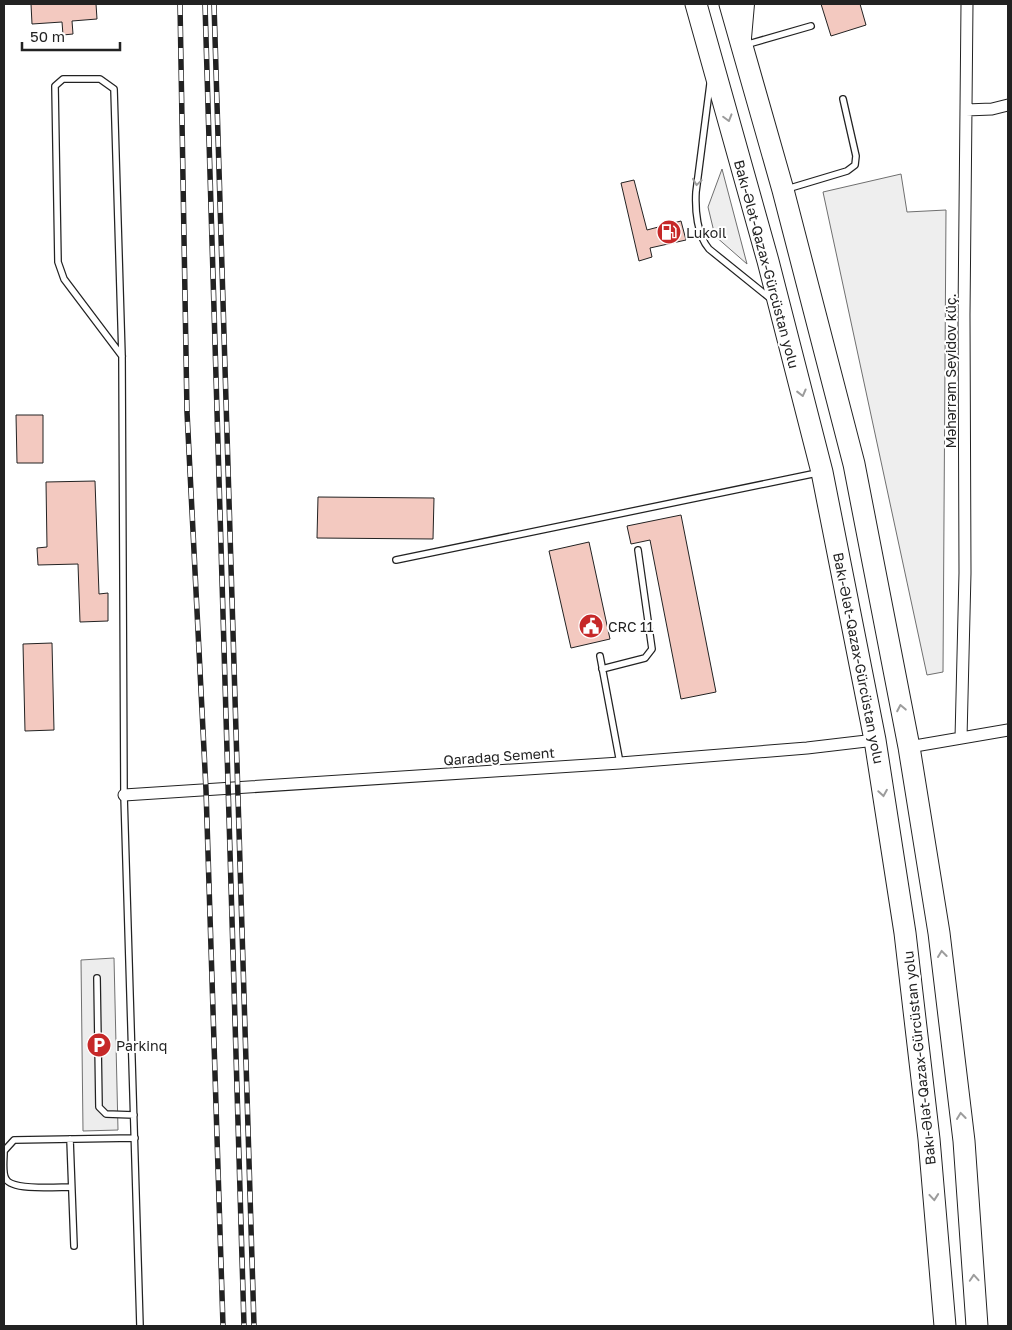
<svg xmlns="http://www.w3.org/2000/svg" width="1012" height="1330" viewBox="0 0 1012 1330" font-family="'Golos Text',sans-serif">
	<rect width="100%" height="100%" fill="#fff"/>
	<path fill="#eee" stroke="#6f6f6f" d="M722 169 747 264 715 236 708 207Z
		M901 174 907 212 946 210 943 672 927 675 823 192Z"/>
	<path fill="#ededed" stroke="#6f6f6f" d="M114 958 118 1130 83 1131 81 960Z"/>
	<path fill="#f3c9c0" stroke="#222" d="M31 4H96L97 19 72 21 73 34 63 35 62 22 32 24Z
		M821 4H860L866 25 831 36Z
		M634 180 647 230 681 221 686 240 650 248 652 257 639 261 621 183Z
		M16 415H43V463H17Z
		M95 481 99 594 108 593V621L80 622 78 564 38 565 37 548 47 547 46 482Z
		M318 497 434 498 433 539 317 538Z
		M681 515 716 692 681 699 650 540 631 544 627 526Z
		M589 542 610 639 571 648 549 551Z
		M52 643 54 730 25 731 23 644Z"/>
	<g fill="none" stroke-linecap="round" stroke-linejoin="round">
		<defs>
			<path id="service" d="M745 45 811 26
				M710 84 696 192C695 210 697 235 709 249L771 299
				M787 189 847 171 855 165 856 156 843 99
				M122 356 64 279 58 262 55 86 63 79H100L114 89 122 356 124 795 140 1326
				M396 560 817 473
				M600 656 620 763
				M602 669 645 658 652 649 638 550
				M97 978 99 1107 106 1114 134 1115
				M70 1139 74 1246
				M4 1151 14 1140 135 1138
				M4 1152C4 1160 2 1173 6 1179 12 1191 57 1187 71 1187"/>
			<path id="minor" d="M966 110 992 109 1008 105
				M961 738 965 573 964 315 967 4
				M909 747 1008 730
				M124 795 620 763 807 748 875 740"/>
			<path id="secondary" d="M743 38 746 4"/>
			<path id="motorway" d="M696 4 768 261 822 472 875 740 905 933 929 1139 945 1326
				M730 4 783 190 854 464 909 747 939 933 964 1141 977 1326"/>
		</defs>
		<use href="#service" stroke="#222" stroke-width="8"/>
		<use href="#minor" stroke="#222" stroke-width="13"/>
		<use href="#secondary" stroke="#222" stroke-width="18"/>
		<use href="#motorway" stroke="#222" stroke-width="23"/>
		<use href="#service" stroke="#fff" stroke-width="5.5"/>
		<use href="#minor" stroke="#fff" stroke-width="11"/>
		<use href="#secondary" stroke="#fff" stroke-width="16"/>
		<use href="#motorway" stroke="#fff" stroke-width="21"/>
		<defs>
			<path id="rail" d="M180 4 187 412 206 790 223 1326
				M205 4 244 1326
				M214 4 254 1326"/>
		</defs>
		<use href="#rail" stroke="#222" stroke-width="5.5"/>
		<use href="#rail" stroke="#fff" stroke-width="4" stroke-dasharray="11" stroke-linecap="butt"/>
	</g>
	<defs><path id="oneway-chevron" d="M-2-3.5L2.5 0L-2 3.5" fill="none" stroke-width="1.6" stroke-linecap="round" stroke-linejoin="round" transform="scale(1.25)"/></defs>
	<g stroke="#9c9c9c">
		<use href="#oneway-chevron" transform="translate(728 118) rotate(74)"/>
		<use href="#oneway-chevron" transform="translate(697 182) rotate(98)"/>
		<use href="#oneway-chevron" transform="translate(802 393) rotate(76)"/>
		<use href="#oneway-chevron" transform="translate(901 708) rotate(-101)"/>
		<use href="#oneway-chevron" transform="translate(883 793) rotate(81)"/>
		<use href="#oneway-chevron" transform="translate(942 954) rotate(-97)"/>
		<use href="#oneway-chevron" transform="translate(961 1116) rotate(-97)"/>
		<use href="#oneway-chevron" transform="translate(934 1197) rotate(85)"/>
		<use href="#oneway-chevron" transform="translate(974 1278) rotate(-94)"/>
	</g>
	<defs>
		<symbol id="fuel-disc" viewBox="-11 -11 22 22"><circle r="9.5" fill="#c62828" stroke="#fff"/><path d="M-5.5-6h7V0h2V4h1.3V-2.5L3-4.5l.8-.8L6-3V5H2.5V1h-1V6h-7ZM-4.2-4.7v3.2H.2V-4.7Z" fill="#fff"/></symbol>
		<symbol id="civic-disc" viewBox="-11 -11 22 22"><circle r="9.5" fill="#c62828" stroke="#fff"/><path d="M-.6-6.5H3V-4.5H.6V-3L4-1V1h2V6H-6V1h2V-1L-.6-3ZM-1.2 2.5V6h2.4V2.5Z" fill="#fff"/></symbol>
		<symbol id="parking-disc" viewBox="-11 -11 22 22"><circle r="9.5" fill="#c62828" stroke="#fff"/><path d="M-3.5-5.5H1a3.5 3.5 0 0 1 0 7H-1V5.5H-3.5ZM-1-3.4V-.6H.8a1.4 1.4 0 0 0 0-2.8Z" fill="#fff"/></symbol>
	</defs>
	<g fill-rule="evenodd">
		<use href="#fuel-disc" x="655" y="218" width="28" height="28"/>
		<use href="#civic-disc" x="577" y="612" width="28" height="28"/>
		<use href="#parking-disc" x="85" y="1031" width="28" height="28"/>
	</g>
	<g text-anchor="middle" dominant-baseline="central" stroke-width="4" stroke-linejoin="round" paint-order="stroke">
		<g font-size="14" fill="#222" stroke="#fff" text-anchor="start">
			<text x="686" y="232">Lukoil</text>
			<text x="608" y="626">CRC 11</text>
			<text x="116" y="1045">Parkinq</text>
		</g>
		<g font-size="14" fill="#222" stroke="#fff">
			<text transform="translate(767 264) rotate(75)">Bakı-Ələt-Qazax-Gürcüstan yolu</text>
			<text transform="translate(950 371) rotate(-90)">Məhərrəm Seyidov küç.</text>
			<text transform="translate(859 658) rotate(79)">Bakı-Ələt-Qazax-Gürcüstan yolu</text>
			<text transform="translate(499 756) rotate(-4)">Qaradağ Sement</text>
			<text transform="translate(919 1058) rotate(-96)">Bakı-Ələt-Qazax-Gürcüstan yolu</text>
		</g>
	</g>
	<rect width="1012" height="1330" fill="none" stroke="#222222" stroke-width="10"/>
	<path d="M22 42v8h98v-8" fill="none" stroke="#222222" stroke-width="2.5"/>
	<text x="30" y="42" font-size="15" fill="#222222" stroke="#ffffff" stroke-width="4" paint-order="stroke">50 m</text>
</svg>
